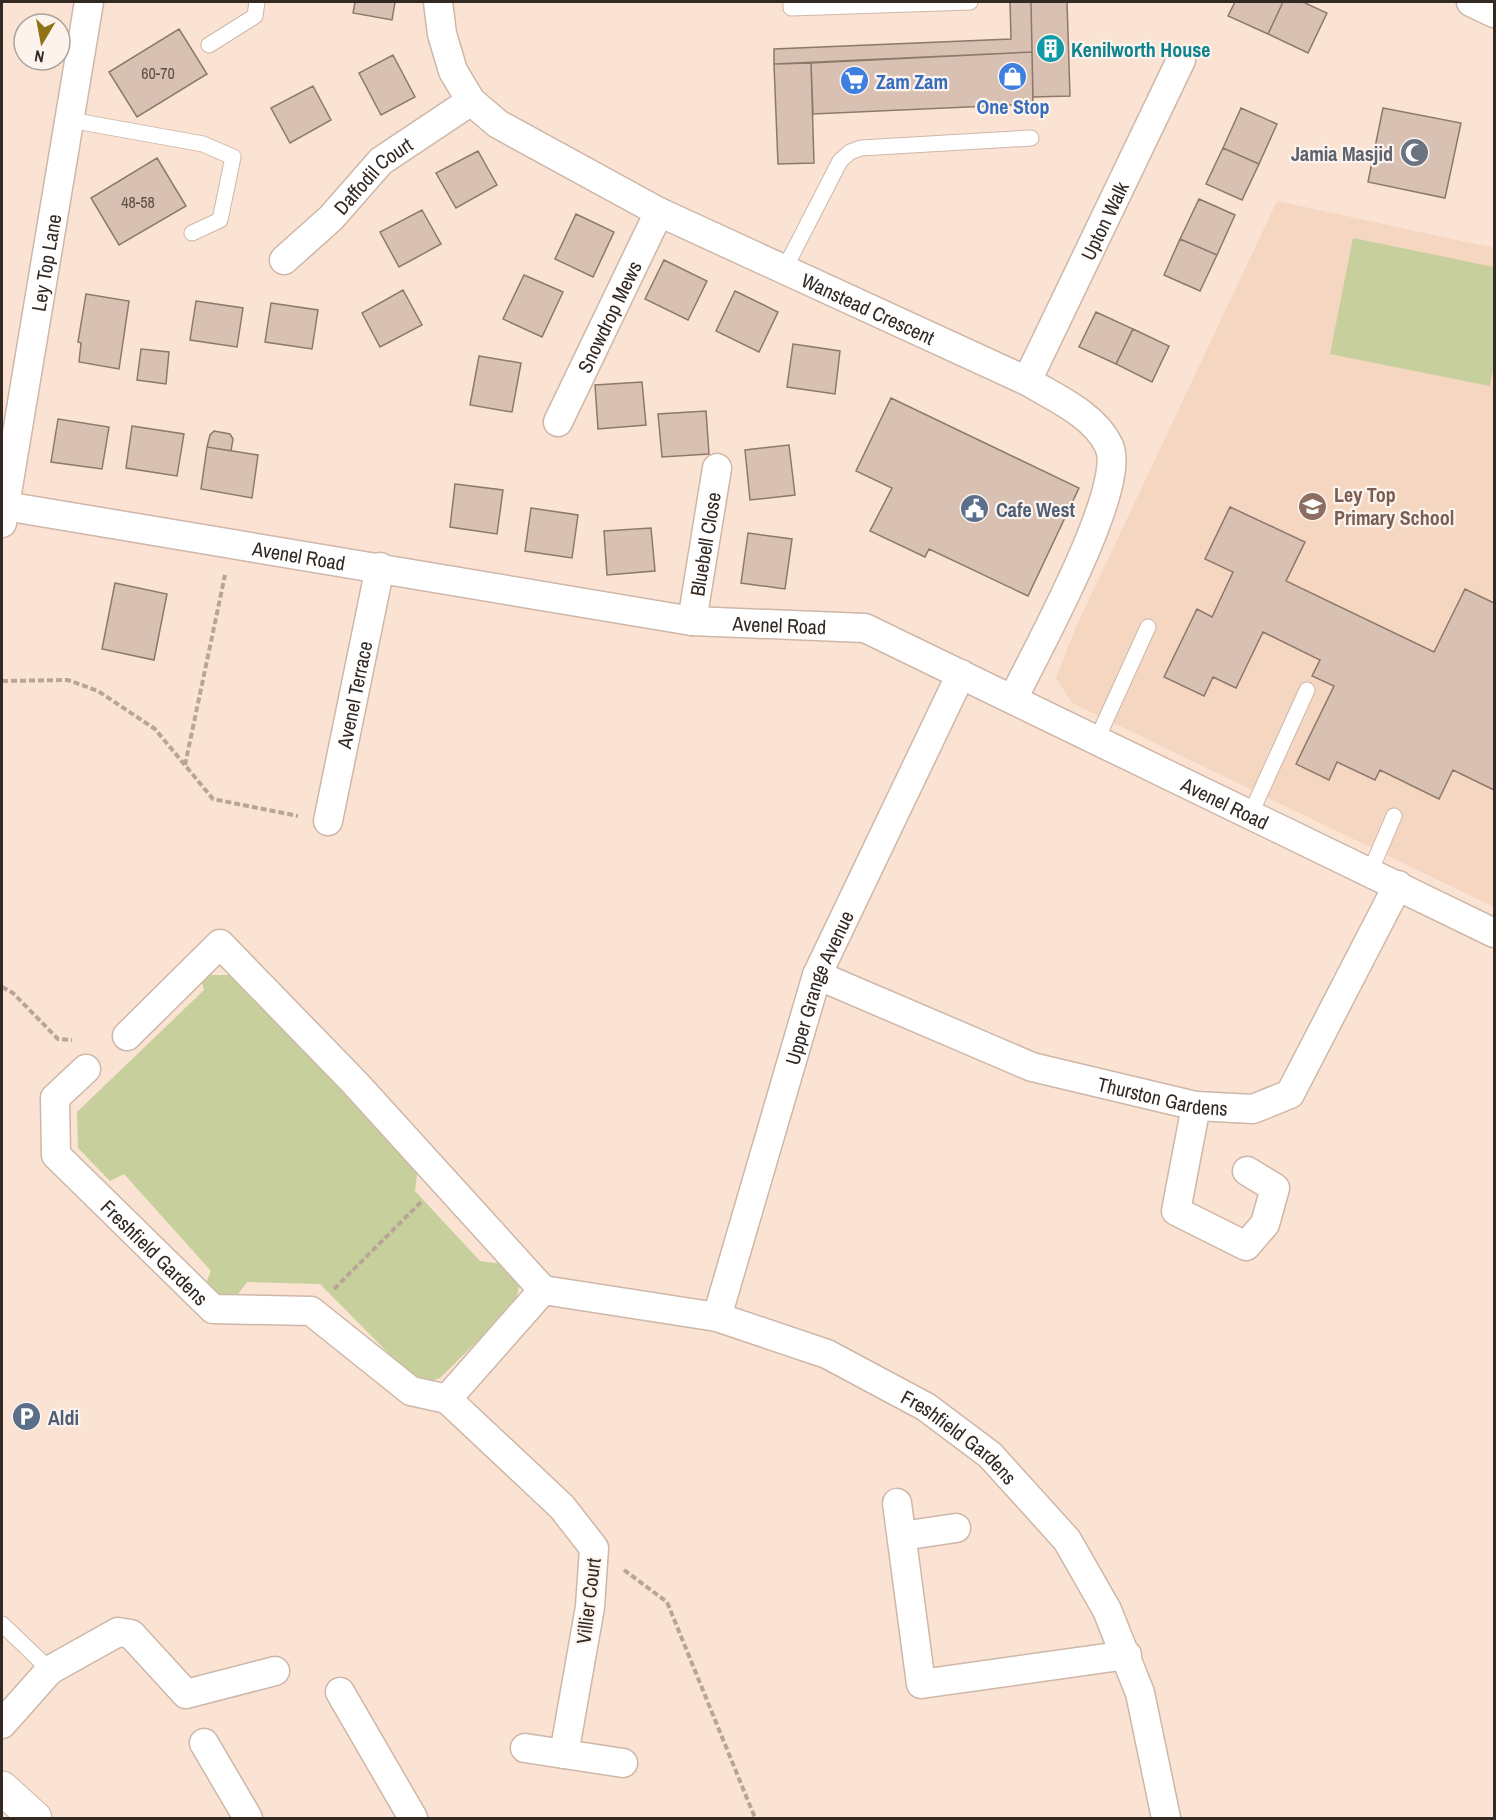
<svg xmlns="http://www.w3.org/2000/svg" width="1496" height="1820" viewBox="0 0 1496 1820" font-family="'Archivo Narrow',sans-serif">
	<rect width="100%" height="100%" fill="#fbe3d3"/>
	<path fill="#f4d6c1" d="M1277 201 1494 248V907L1072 703 1056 678 1075 629Z"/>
	<path fill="#c7d09c" d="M1353 238 1494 267V363L1490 386 1330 354Z
		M200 975H232L418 1166 415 1191 480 1261 510 1265 519 1286 515 1304 440 1378 428 1382 413 1378 320 1284 247 1282 236 1297 225 1298 206 1283 211 1271 124 1174 110 1181 78 1148 77 1112 204 990Z"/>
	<path fill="#d8c0b2" stroke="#8e786a" stroke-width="1.5" d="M355 2H395L392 20 353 13Z
		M1010 2H1031L1032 52 774 64V49L1011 39Z
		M1031 2H1067L1070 96 1033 97Z
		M1235 2H1283L1268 34 1228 16Z
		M1283 2H1303L1327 13 1308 53 1268 34Z
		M179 29 207 74 137 117 109 72Z
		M1032 52 1033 104 813 114 811 63Z
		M393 55 415 97 381 115 359 73Z
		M811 63 814 163 778 164 774 64Z
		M313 86 331 120 290 143 271 108Z
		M1241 108 1277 124 1259 164 1223 148Z
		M1383 108 1461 123 1445 198 1368 182Z
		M1223 148 1259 164 1242 200 1206 184Z
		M478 151 497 185 456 208 436 173Z
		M157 158 186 206 119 245 91 198Z
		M1199 199 1235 215 1217 255 1180 239Z
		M422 210 441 244 399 267 380 232Z
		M576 214 614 232 593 277 555 259Z
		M1180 239 1217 255 1200 291 1164 275Z
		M664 260 707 281 688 320 645 299Z
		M524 275 563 292 542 337 503 319Z
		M403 290 422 325 380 347 362 313Z
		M735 291 778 312 759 352 716 331Z
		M86 294 129 301 119 369 79 362 81 343 78 342Z
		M196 301 243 308 237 347 190 340Z
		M271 303 318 310 312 349 265 342Z
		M1096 312 1133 329 1116 364 1079 347Z
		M1133 329 1169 346 1152 382 1116 364Z
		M793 344 840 351 835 394 787 387Z
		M141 349 169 352 166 384 137 380Z
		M479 356 521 363 512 412 470 405Z
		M642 382 646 425 598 429 595 385Z
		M891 398 1079 488 1028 596 929 549 925 557 870 531 892 488 856 471Z
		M706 411 709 454 662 457 658 414Z
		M58 419 109 427 102 469 51 462Z
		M132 426 184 434 177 476 126 468Z
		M214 431 230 434 233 439 231 451 207 447 210 435Z
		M789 445 795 495 750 500 745 450Z
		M207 447 258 455 252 498 201 489Z
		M455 484 503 490 497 534 450 527Z
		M1230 507 1305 542 1286 581 1434 652 1465 589 1494 603V790L1453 770 1439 799 1380 770 1375 780 1337 762 1329 780 1296 764 1334 686 1312 676 1320 660 1263 632 1236 688 1213 677 1204 696 1164 677 1197 609 1212 617 1233 572 1205 559Z
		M531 508 578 515 572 558 525 551Z
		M651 528 655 571 607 575 604 531Z
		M748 533 792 539 785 589 741 583Z
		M115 583 167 594 154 660 102 649Z"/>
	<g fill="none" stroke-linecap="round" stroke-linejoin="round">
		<defs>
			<path id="service" d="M791 2V8L970 2
				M209 45 255 16 257 2
				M70 120 203 144 233 157 220 220 192 233
				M785 268 840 161 850 152 861 148 1031 138
				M1097 739 1148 627
				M1251 813 1307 690
				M1370 872 1394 816
				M2 1624 50 1670"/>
			<g id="minor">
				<path id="s1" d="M438 2 442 34 453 71 471 101 498 124 659 212 1027 381C1054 397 1095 415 1109 446 1128 487 1035 653 1013 699"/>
				<path d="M1471 2 1494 13"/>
				<path id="s2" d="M284 260 331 218 381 161 471 101"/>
				<path id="s3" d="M1027 381 1181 60"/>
				<path id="s4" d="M558 422 659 212"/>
				<path id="s5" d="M5 506 692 621 865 628 1494 933"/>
				<path id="s6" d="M2 523 89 2"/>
				<path id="s7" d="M692 621 717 468"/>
				<path id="s8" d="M328 821 380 567"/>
				<path id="s9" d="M817 975 1032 1067 1196 1106 1253 1109 1290 1094 1398 885"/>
				<path d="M127 1036 220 944 355 1083 543 1290"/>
				<path id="s10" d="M86 1069 55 1098 56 1155 213 1309 311 1311 411 1391 447 1399"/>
				<path d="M1196 1106 1176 1211 1246 1246 1265 1224 1275 1188 1247 1171"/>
				<path id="s11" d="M717 1317 817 975 961 674"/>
				<path id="s12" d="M447 1399 543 1290 717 1317 827 1354 926 1407 990 1455 1067 1540 1107 1610 1140 1693 1166 1818"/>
				<path d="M447 1399 562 1507 594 1548 590 1607 564 1754"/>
				<path d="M897 1503 921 1684 1127 1655"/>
				<path d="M902 1536 956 1528"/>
				<path d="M340 1692 413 1818"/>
				<path d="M2 1724 50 1670 118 1632 131 1634 186 1694 275 1671"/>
				<path d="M204 1743 248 1818"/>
				<path d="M525 1748 623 1763"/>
			</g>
			<path id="tertiary" d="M2 1788 35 1818"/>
		</defs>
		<use href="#service" stroke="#ceb7a8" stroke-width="17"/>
		<use href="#minor" stroke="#ceb7a8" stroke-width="31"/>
		<use href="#tertiary" stroke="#ceb7a8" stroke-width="35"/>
		<path stroke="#b8a598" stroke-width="4" stroke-dasharray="6 3" stroke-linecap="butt" d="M2 681 68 680 98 691 155 729 213 799 298 816
			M185 765 225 575
			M2 987 13 993 58 1039 72 1040
			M334 1289 422 1201
			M624 1570 667 1602 755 1818"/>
		<use href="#service" stroke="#fff" stroke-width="15"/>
		<use href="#minor" stroke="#fff" stroke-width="28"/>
		<use href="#tertiary" stroke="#fff" stroke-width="33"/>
	</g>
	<defs>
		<symbol id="building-disc" viewBox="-11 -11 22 22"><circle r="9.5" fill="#0f9aa8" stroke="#fdf3ed"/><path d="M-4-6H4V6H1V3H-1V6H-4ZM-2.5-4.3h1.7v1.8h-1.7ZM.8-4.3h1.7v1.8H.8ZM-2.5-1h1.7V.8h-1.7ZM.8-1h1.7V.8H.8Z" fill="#fff"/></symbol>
		<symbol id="shop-disc" viewBox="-11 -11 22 22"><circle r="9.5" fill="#3f7fe0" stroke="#fdf3ed"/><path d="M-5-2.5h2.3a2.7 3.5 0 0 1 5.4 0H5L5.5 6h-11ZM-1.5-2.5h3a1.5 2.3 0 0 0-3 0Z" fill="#fff"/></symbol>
		<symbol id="supermarket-disc" viewBox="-11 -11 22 22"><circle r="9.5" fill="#3f7fe0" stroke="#fdf3ed"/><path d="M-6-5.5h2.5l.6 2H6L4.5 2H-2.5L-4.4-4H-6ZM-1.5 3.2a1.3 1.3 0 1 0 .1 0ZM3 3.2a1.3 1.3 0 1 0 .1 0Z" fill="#fff"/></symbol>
		<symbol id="mosque-disc" viewBox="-11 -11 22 22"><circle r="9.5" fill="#6b7280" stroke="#fdf3ed"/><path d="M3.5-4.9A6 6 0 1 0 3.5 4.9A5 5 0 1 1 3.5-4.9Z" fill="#fff"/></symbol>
		<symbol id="school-disc" viewBox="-11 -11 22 22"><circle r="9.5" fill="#8d6e63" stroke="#fdf3ed"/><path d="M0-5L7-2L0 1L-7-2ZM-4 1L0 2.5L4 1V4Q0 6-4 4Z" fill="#fff"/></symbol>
		<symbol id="civic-disc" viewBox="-11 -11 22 22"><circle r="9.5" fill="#5c6f8a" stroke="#fdf3ed"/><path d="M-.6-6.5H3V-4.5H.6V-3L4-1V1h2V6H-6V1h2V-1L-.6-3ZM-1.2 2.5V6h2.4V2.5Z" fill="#fff"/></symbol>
		<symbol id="parking-disc" viewBox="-11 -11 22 22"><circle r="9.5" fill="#5c6f8a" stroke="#fdf3ed"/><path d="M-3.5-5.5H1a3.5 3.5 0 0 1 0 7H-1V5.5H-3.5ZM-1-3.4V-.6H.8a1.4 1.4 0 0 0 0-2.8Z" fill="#fff"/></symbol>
	</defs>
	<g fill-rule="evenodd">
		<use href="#building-disc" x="1034" y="32" width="33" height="33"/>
		<use href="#shop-disc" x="996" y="60" width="33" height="33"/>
		<use href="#supermarket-disc" x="838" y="64" width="33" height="33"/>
		<use href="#mosque-disc" x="1398" y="136" width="33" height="33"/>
		<use href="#school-disc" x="1296" y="490" width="33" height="33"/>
		<use href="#civic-disc" x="958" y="492" width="33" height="33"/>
		<use href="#parking-disc" x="10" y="1400" width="33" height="33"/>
	</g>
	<g text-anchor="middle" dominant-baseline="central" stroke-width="4.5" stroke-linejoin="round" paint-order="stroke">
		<g font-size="16" fill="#5c4f47">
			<text x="158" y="73">60-70</text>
			<text x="138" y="202">48-58</text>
		</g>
		<g font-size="20" font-weight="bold" fill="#0d838f" stroke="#fdf3ed" text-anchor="start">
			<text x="1071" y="49">Kenilworth House</text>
		</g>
		<g font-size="20" font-weight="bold" fill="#366cbe" stroke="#fdf3ed" text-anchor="start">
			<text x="876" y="81">Zam Zam</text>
			<text x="1013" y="106" text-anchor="middle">One Stop</text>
		</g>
		<g font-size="20" font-weight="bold" fill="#5b616d" stroke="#fdf3ed" text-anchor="end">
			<text x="1393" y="153">Jamia Masjid</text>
		</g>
		<g font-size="20" fill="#322923" stroke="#fdf3ed">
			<text stroke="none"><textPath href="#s2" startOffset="123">Daffodil Court</textPath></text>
			<text stroke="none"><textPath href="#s3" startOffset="178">Upton Walk</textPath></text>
			<text stroke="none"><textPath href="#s6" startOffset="264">Ley Top Lane</textPath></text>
			<text stroke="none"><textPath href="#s1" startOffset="555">Wanstead Crescent</textPath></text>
			<text stroke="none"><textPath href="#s4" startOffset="117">Snowdrop Mews</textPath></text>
			<text stroke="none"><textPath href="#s7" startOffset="78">Bluebell Close</textPath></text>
			<text stroke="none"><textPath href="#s5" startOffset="298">Avenel Road</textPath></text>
			<text stroke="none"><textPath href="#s5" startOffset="784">Avenel Road</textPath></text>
			<text stroke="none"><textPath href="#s8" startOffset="129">Avenel Terrace</textPath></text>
			<text stroke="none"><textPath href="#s5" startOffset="1270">Avenel Road</textPath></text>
			<text stroke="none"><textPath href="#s11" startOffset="345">Upper Grange Avenue</textPath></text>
			<text stroke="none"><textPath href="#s9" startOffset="368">Thurston Gardens</textPath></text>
			<text stroke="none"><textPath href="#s10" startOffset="238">Freshfield Gardens</textPath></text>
			<text stroke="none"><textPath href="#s12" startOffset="594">Freshfield Gardens</textPath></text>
			<text transform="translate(588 1601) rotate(-83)">Villier Court</text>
		</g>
		<g font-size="20" font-weight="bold" fill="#785e54" stroke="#fdf3ed" text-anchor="start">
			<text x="1334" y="494">Ley Top<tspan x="1334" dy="23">Primary School</tspan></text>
		</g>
		<g font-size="20" font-weight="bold" fill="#4e5e75" stroke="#fdf3ed" text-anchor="start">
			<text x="996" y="509">Cafe West</text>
			<text x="48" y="1417">Aldi</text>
		</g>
	</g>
	<rect width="1496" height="1820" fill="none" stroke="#322923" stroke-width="6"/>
	<g transform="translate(42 42) rotate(190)"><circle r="28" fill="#fdf3ed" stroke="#aca29c" stroke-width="1.5"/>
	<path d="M0-4.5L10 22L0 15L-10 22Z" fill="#8f7116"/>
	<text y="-9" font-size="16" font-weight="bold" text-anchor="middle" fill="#322923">N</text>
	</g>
</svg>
